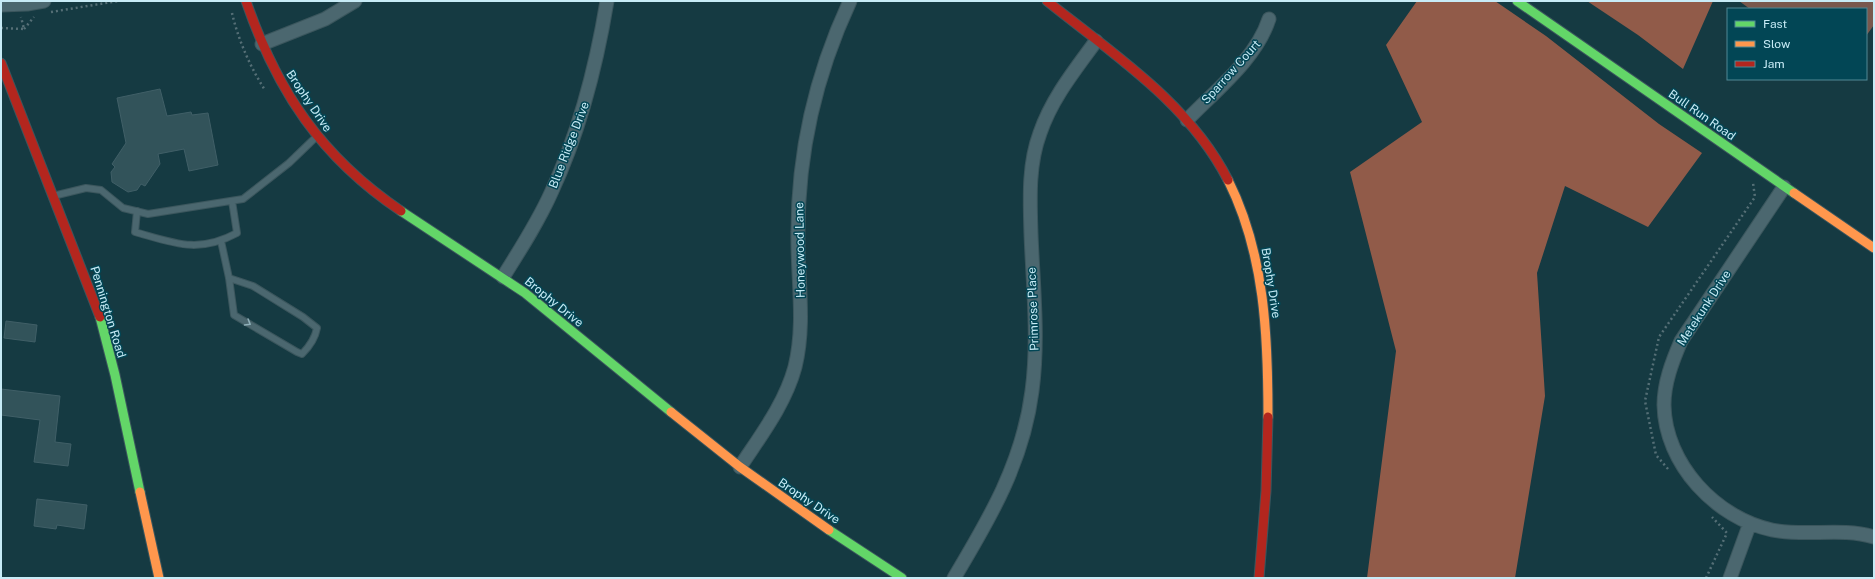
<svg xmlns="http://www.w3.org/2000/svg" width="1875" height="579" viewBox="0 0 1875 579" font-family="'Public Sans',sans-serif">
	<rect width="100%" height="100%" fill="#153a42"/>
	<path fill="#79584d" d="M1739 1H1874V25L1866 36V9H1750Z"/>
	<path fill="#915b49" d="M1417 1H1495L1546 36 1659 124 1702 153 1648 227 1565 186 1537 273 1545 396 1515 578H1367L1396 351 1350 172 1422 122 1386 45Z
		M1587 1H1713L1683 69 1638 35Z"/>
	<path fill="#32535a" stroke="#405f67" d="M160 89 167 116 191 112 192 115 208 113 218 165 189 171 184 149 158 154 160 164 145 186 141 184 137 190 128 192 112 182 111 172 115 167 112 164 126 143 117 98Z
		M6 321 37 325 35 342 4 338Z
		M1 389 60 396 55 442 71 444 68 466 34 462 40 420 1 415Z
		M37 499 87 505 84 529 57 525 56 529 34 526Z"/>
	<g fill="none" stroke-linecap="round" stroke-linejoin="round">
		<defs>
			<path id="lane" d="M53 196 86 188 101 190 123 208 148 214 243 199 289 163 316 137
				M137 211 135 232C174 243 198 254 237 233L232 201
				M221 241 229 278 234 315 297 352 302 354C310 346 315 339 317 328L303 317 253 286 229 278"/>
			<path id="street" d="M1 5 27 4 44 1
				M262 44 325 19 355 1
				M1187 120C1216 90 1256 59 1269 19
				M1784 187 1681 341C1672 362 1664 383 1664 405 1665 464 1716 518 1772 530 1806 537 1840 527 1874 537
				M503 277C520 250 538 222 551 193 580 131 596 68 607 1
				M740 467C761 435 785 404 795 367 806 322 797 277 798 232 798 151 816 74 850 1
				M954 578C990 518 1023 462 1032 391 1039 339 1033 286 1031 234 1030 200 1028 165 1040 133 1052 98 1075 70 1096 41
				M1730 578 1750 523"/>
			<path id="fast" d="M1517 1 1794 193
				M401 211 525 293 671 412
				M100 317 115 375 140 492
				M829 530 902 578"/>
			<path id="slow" d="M1228 180C1265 254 1268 336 1268 417
				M1794 193 1874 248
				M671 412 740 467 829 530
				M140 492 159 578"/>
			<path id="jam" d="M246 1C277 91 321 157 401 211
				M1047 1C1113 54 1189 103 1228 180
				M1 63 100 317
				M1259 578 1266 491 1268 417"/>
		</defs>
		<use href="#lane" stroke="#3b565d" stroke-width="8"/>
		<use href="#street" stroke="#3b565d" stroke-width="15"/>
		<use href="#fast" stroke="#3b565d" stroke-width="11"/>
		<use href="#slow" stroke="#3b565d" stroke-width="11"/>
		<use href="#jam" stroke="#3b565d" stroke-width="11"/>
		<path stroke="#556f76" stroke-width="2.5" stroke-dasharray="2 3" stroke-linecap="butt" d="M51 12 118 1
			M232 13C238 39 250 67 265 90
			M1 28 24 29 21 17
			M24 29 34 17
			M1668 469 1656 455 1645 401 1659 337 1755 197 1753 183
			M1706 578 1727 533 1712 517"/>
		<use href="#lane" stroke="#4b676f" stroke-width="6"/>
		<use href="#street" stroke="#4b676f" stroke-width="13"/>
		<use href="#fast" stroke="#63d668" stroke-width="9"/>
		<use href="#slow" stroke="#ff974d" stroke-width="9"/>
		<use href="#jam" stroke="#b3261e" stroke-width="9"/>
	</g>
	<defs><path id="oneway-chevron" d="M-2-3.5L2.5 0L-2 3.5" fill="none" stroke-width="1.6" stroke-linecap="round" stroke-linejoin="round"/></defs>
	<use stroke="#8fb0b9" href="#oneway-chevron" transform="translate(248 323) rotate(31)"/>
	<g text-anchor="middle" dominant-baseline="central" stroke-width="3" stroke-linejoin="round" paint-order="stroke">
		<g font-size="12" fill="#c7ebf6" stroke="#024655">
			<text transform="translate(1231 72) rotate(-48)">Sparrow Court</text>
			<text transform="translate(309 101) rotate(56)">Brophy Drive</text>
			<text transform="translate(1702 115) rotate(35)">Bull Run Road</text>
			<text transform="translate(569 145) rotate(-69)">Blue Ridge Drive</text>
			<text transform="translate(800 250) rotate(-91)">Honeywood Lane</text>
			<text transform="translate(1271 283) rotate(81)">Brophy Drive</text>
			<text transform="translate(554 302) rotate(39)">Brophy Drive</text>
			<text transform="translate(1704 308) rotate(-57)">Metekunk Drive</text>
			<text transform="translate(1033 309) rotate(-92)">Primrose Place</text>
			<text transform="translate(108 312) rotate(73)">Pennington Road</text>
			<text transform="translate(809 501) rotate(34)">Brophy Drive</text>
		</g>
	</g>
	<rect width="1875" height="579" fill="none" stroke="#c7ebf6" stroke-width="4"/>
	<rect x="1727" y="8" width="140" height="72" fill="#024655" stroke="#518895"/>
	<rect x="1735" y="21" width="20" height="6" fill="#63d668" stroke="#518895"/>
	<text x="1763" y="28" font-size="12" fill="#c7ebf6">Fast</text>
	<rect x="1735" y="41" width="20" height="6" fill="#ff974d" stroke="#518895"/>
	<text x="1763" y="48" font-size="12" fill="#c7ebf6">Slow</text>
	<rect x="1735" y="61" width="20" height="6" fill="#b3261e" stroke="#518895"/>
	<text x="1763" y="68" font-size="12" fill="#c7ebf6">Jam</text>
</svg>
